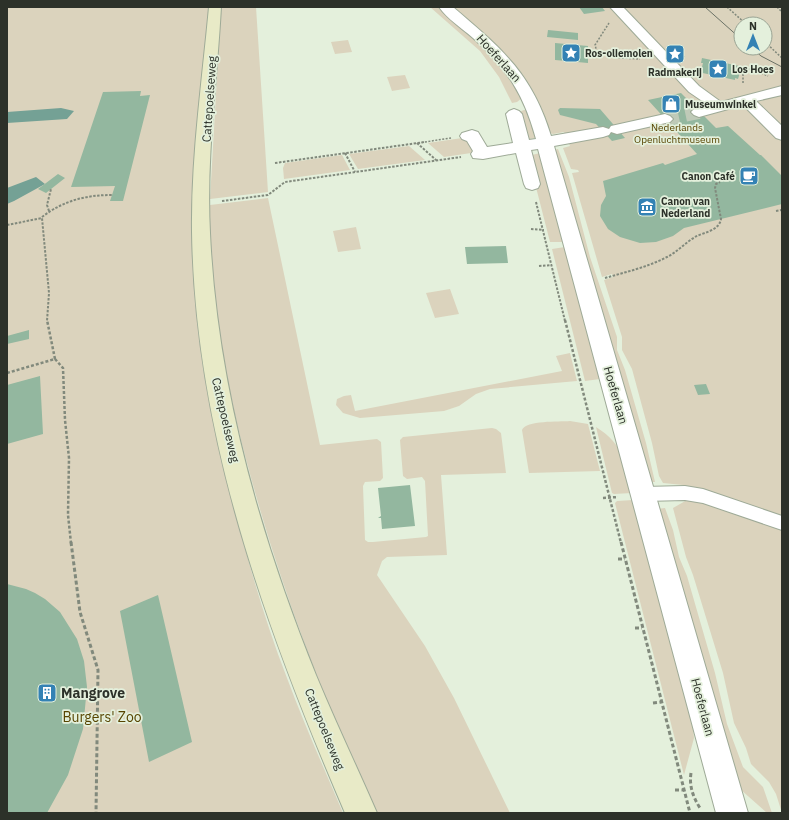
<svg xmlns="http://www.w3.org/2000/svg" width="789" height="820" viewBox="0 0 789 820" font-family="'IBM Plex Sans',sans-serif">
	<rect width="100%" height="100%" fill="#e4f0dc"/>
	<path fill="#dbd3bd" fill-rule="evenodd" d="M7 7H209C201 101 190 196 195 290 198 351 210 412 225 471 242 540 261 611 287 678 304 724 324 768 343 813H7Z
		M221 7H256L268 192 210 199Z
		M430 7H440L500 62 522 98 517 102 512 103 499 77 480 51Z
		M450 7H782V813L776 794 769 782 751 764 746 748 734 723 723 673 693 575 686 557 673 508 687 500 683 485 663 483 659 476 652 443 632 369 622 350V337L604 280 613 277 612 274 602 277 572 173 579 172 578 170 571 169 563 148 570 146 564 132 553 134 548 132 544 117ZM741 24H765V48H741Z
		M348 40 352 52 335 54 331 42Z
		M405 75 410 88 392 91 387 77Z
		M524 110H527L536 138 524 140 516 113Z
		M469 137 478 152 444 157 428 143Z
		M409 146 425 160 358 169 349 154Z
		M558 149 569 177 590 257 617 337V350L625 370 646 443 655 482H649L554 150Z
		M540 153 564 242H550L528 156Z
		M342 155 350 170 284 179 283 168 285 163Z
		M268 198 320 445 377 439 381 442 383 478 380 481 365 482 363 486 365 540 368 542H373L426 537 428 536 425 481 422 477 407 479 403 476 400 440 403 437 492 428 496 429 501 433 506 473 441 475 447 555 387 557 382 561 377 575 425 646 454 698 510 813H376C323 701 279 583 247 463 225 380 208 292 210 205Z
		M356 227 361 249 338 252 333 231Z
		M565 247 600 379 585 381 552 249Z
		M450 289 459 314 435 318 426 293Z
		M570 353 577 381 490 389 476 394 459 406 444 411 360 418 343 413 336 405 337 399 344 396 351 395 355 411 562 371 556 356Z
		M570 421 588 424 600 471 529 473 522 430C526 420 559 422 570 421Z
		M596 427C625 445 624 463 632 493L614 494 612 493Z
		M633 500 693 727 694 738 684 775 615 503 617 501Z
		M665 508 673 530 679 557 687 576 715 673 727 724 743 767 763 787 772 813H767L740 789 657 509Z"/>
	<path fill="#74a195" d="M61 108 74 111 67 119 7 123V112Z
		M36 177 45 184 14 201 7 204V188Z"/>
	<path fill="#93b79f" d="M579 7H602L605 11 584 14Z
		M548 30 578 33V40L547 37Z
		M555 43 588 46V63L555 60Z
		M679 50 685 57 670 59 664 52Z
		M702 58 739 66 738 68 741 69 738 79 735 78V80L698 72 699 67H702L703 63H701Z
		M141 91 140 96 150 95 123 201H110L115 186 71 187 103 92Z
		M681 93 716 128 728 126 760 155H761L782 176V204L684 228 673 236 656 242 640 243 620 237 608 229 600 216 601 205 606 196 603 181 663 163 665 165 697 154 648 100Z
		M560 108 600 109 625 138 612 141 596 124 560 115 558 110Z
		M58 174 65 178 46 193 38 189Z
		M506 246 508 263 467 264 465 247Z
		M29 330V339L7 344V336Z
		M40 376 43 434 7 444V385Z
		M706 384 710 394 698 395 694 385Z
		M410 485 415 526 382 529 381 518H378L381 516 378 488Z
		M7 584 26 589 35 593 45 599 60 612 77 639 84 661 87 687 83 729 68 775 47 813H7Z
		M158 595 192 742 149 762 120 611Z"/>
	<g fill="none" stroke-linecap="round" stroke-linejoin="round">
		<path stroke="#bfcab8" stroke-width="14" stroke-dasharray="14 7" stroke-linecap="butt" d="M665 119 699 112"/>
		<defs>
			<path id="lane" d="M685 486 703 489 782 516V530L703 503 685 500 644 501 639 499 637 494 639 489 644 487Z"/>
			<path id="street" d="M439 7H453C501 48 532 73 551 136L603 127 609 129 611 132 609 135 603 137 554 146 748 813H716L538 149 531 150 540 184 538 188 532 190 526 188 524 184 516 153 483 159 473 158 471 154 473 151 467 141 462 139 460 136 462 133 472 130 478 132 487 147 513 143 506 114 509 111 514 109 519 111 522 114 529 140 536 139C524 95 507 68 473 38 462 28 447 19 439 7Z
				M610 7H623L699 86 721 102 782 86V95L756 101 782 126V140L776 138 743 105 699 117 694 115 691 112 694 109 708 105 689 92Z
				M665 114 670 116 673 119 670 122 617 134 611 132 609 129 611 126Z"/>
			<path id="secondary" d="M209 7H221C217 82 206 158 210 233 217 385 259 534 316 675 335 721 357 767 377 813H345C266 629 195 435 192 232 191 157 202 82 209 7Z"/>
		</defs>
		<use href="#lane" stroke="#9eaa97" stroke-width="2"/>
		<use href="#street" stroke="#9eaa97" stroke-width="2"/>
		<use href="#secondary" stroke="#9eaa97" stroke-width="2"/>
		<path stroke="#81897c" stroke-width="1.5" stroke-dasharray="2 1.5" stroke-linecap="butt" d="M727 7 746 24
			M777 7 782 12
			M765 42 782 58
			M597 52 595 45 609 23
			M588 54 597 52 620 58 640 59
			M743 83V73L745 69H752L768 76
			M418 143 451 138"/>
		<path stroke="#81897c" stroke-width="2" stroke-dasharray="2.5 1.5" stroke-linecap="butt" d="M417 143 436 160
			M345 153 355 172
			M275 163 425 142
			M222 201 268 195 285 182 461 157
			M536 202 565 321
			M49 211 47 205 51 189
			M776 211 782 210
			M42 217C63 201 85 195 112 195
			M7 225 42 218 49 293 47 321
			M531 229 544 230
			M539 266 552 265
			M605 278C626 272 648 267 667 257 677 252 685 243 695 237 704 232 719 231 721 219L715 188 716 184 720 182"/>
		<path stroke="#81897c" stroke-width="2.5" stroke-dasharray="3 2" stroke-linecap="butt" d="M565 320 621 543
			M55 359 63 368 65 420 69 458 68 515 71 543
			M7 373 55 359 47 320
			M603 498 618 497"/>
		<path stroke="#81897c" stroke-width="3" stroke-dasharray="4 2.5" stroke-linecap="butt" d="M71 542 80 612 98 670 96 813
			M621 542 690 813
			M618 559H625
			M635 628H642
			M653 703 661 702
			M691 773C689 786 693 797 700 808
			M675 790H683"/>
		<use href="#lane" fill="#fff" fill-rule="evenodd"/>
		<use href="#street" fill="#fff" fill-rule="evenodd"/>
		<use href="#secondary" fill="#e8eac7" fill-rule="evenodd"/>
		<path stroke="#6b7266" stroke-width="1" d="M705 7 741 39
			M752 48 761 56 782 67"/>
	</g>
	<defs>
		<symbol id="sight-square" viewBox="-11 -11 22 22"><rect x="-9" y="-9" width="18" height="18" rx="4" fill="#3482b4" stroke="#e4f0dc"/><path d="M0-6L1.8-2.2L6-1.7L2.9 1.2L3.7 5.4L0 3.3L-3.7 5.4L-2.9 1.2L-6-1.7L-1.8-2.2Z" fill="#fff"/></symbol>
		<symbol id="shop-square" viewBox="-11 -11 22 22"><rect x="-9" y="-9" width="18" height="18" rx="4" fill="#3482b4" stroke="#e4f0dc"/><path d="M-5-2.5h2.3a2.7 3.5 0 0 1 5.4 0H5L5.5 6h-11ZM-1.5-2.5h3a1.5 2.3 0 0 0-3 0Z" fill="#fff"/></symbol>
		<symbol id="cafe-square" viewBox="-11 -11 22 22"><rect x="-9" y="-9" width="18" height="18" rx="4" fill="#3482b4" stroke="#e4f0dc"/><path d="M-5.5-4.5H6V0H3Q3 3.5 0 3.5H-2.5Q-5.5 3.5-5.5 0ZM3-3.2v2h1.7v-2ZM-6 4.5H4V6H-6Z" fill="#fff"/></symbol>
		<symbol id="museum-square" viewBox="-11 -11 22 22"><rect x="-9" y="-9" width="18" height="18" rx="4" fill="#3482b4" stroke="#e4f0dc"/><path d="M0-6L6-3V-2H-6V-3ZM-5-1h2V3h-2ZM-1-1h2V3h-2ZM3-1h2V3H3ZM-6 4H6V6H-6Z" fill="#fff"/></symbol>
		<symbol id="building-square" viewBox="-11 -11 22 22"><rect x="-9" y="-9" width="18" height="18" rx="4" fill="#3482b4" stroke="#e4f0dc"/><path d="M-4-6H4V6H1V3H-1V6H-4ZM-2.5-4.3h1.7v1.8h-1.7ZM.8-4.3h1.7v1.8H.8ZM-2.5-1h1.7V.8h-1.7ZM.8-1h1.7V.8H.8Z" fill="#fff"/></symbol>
	</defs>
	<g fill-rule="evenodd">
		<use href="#sight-square" x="560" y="42" width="22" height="22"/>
		<use href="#sight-square" x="664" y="43" width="22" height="22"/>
		<use href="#sight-square" x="707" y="58" width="22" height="22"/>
		<use href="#shop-square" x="660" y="93" width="22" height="22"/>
		<use href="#cafe-square" x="738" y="165" width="22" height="22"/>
		<use href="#museum-square" x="636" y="196" width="22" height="22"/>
		<use href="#building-square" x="36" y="682" width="22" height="22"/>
	</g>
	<g text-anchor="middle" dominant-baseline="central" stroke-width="3.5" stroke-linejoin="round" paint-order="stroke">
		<g font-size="10" font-weight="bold" fill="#2c3129" stroke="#e4f0dc" text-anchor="start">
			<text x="585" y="53">Ros-oliemolen</text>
			<text x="732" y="69">Los Hoes</text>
			<text x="675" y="72" text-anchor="middle">Radmakerij</text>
			<text x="685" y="104">Museumwinkel</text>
			<text x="735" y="176" text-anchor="end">Canon Café</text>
			<text x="661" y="201">Canon van<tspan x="661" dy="12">Nederland</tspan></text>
		</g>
		<g font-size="10" fill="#574400" stroke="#e4f0dc">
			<text x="677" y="127">Nederlands<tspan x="677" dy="12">Openluchtmuseum</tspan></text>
		</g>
		<g font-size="12" fill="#2c3129" stroke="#e4f0dc">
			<text transform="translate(499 58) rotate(48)">Hoeferlaan</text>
			<text transform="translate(209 99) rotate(-86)">Cattepoelseweg</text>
			<text transform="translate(616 395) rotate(74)">Hoeferlaan</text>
			<text transform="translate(226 420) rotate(77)">Cattepoelseweg</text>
			<text transform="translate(703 707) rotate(75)">Hoeferlaan</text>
			<text transform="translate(325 729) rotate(68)">Cattepoelseweg</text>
		</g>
		<g font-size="14" font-weight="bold" fill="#2c3129" stroke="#e4f0dc" text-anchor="start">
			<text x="61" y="693">Mangrove</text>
		</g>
		<g font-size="14" fill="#574400" stroke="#e4f0dc">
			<text x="102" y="717">Burgers' Zoo</text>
		</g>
	</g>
	<rect width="789" height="820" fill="none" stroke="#2c3129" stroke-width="16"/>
	<g transform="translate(753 36)"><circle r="19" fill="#e4f0dc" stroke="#9aa494"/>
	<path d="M0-3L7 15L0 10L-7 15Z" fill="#3482b4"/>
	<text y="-6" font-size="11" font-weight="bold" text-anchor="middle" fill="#2c3129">N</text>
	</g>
</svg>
